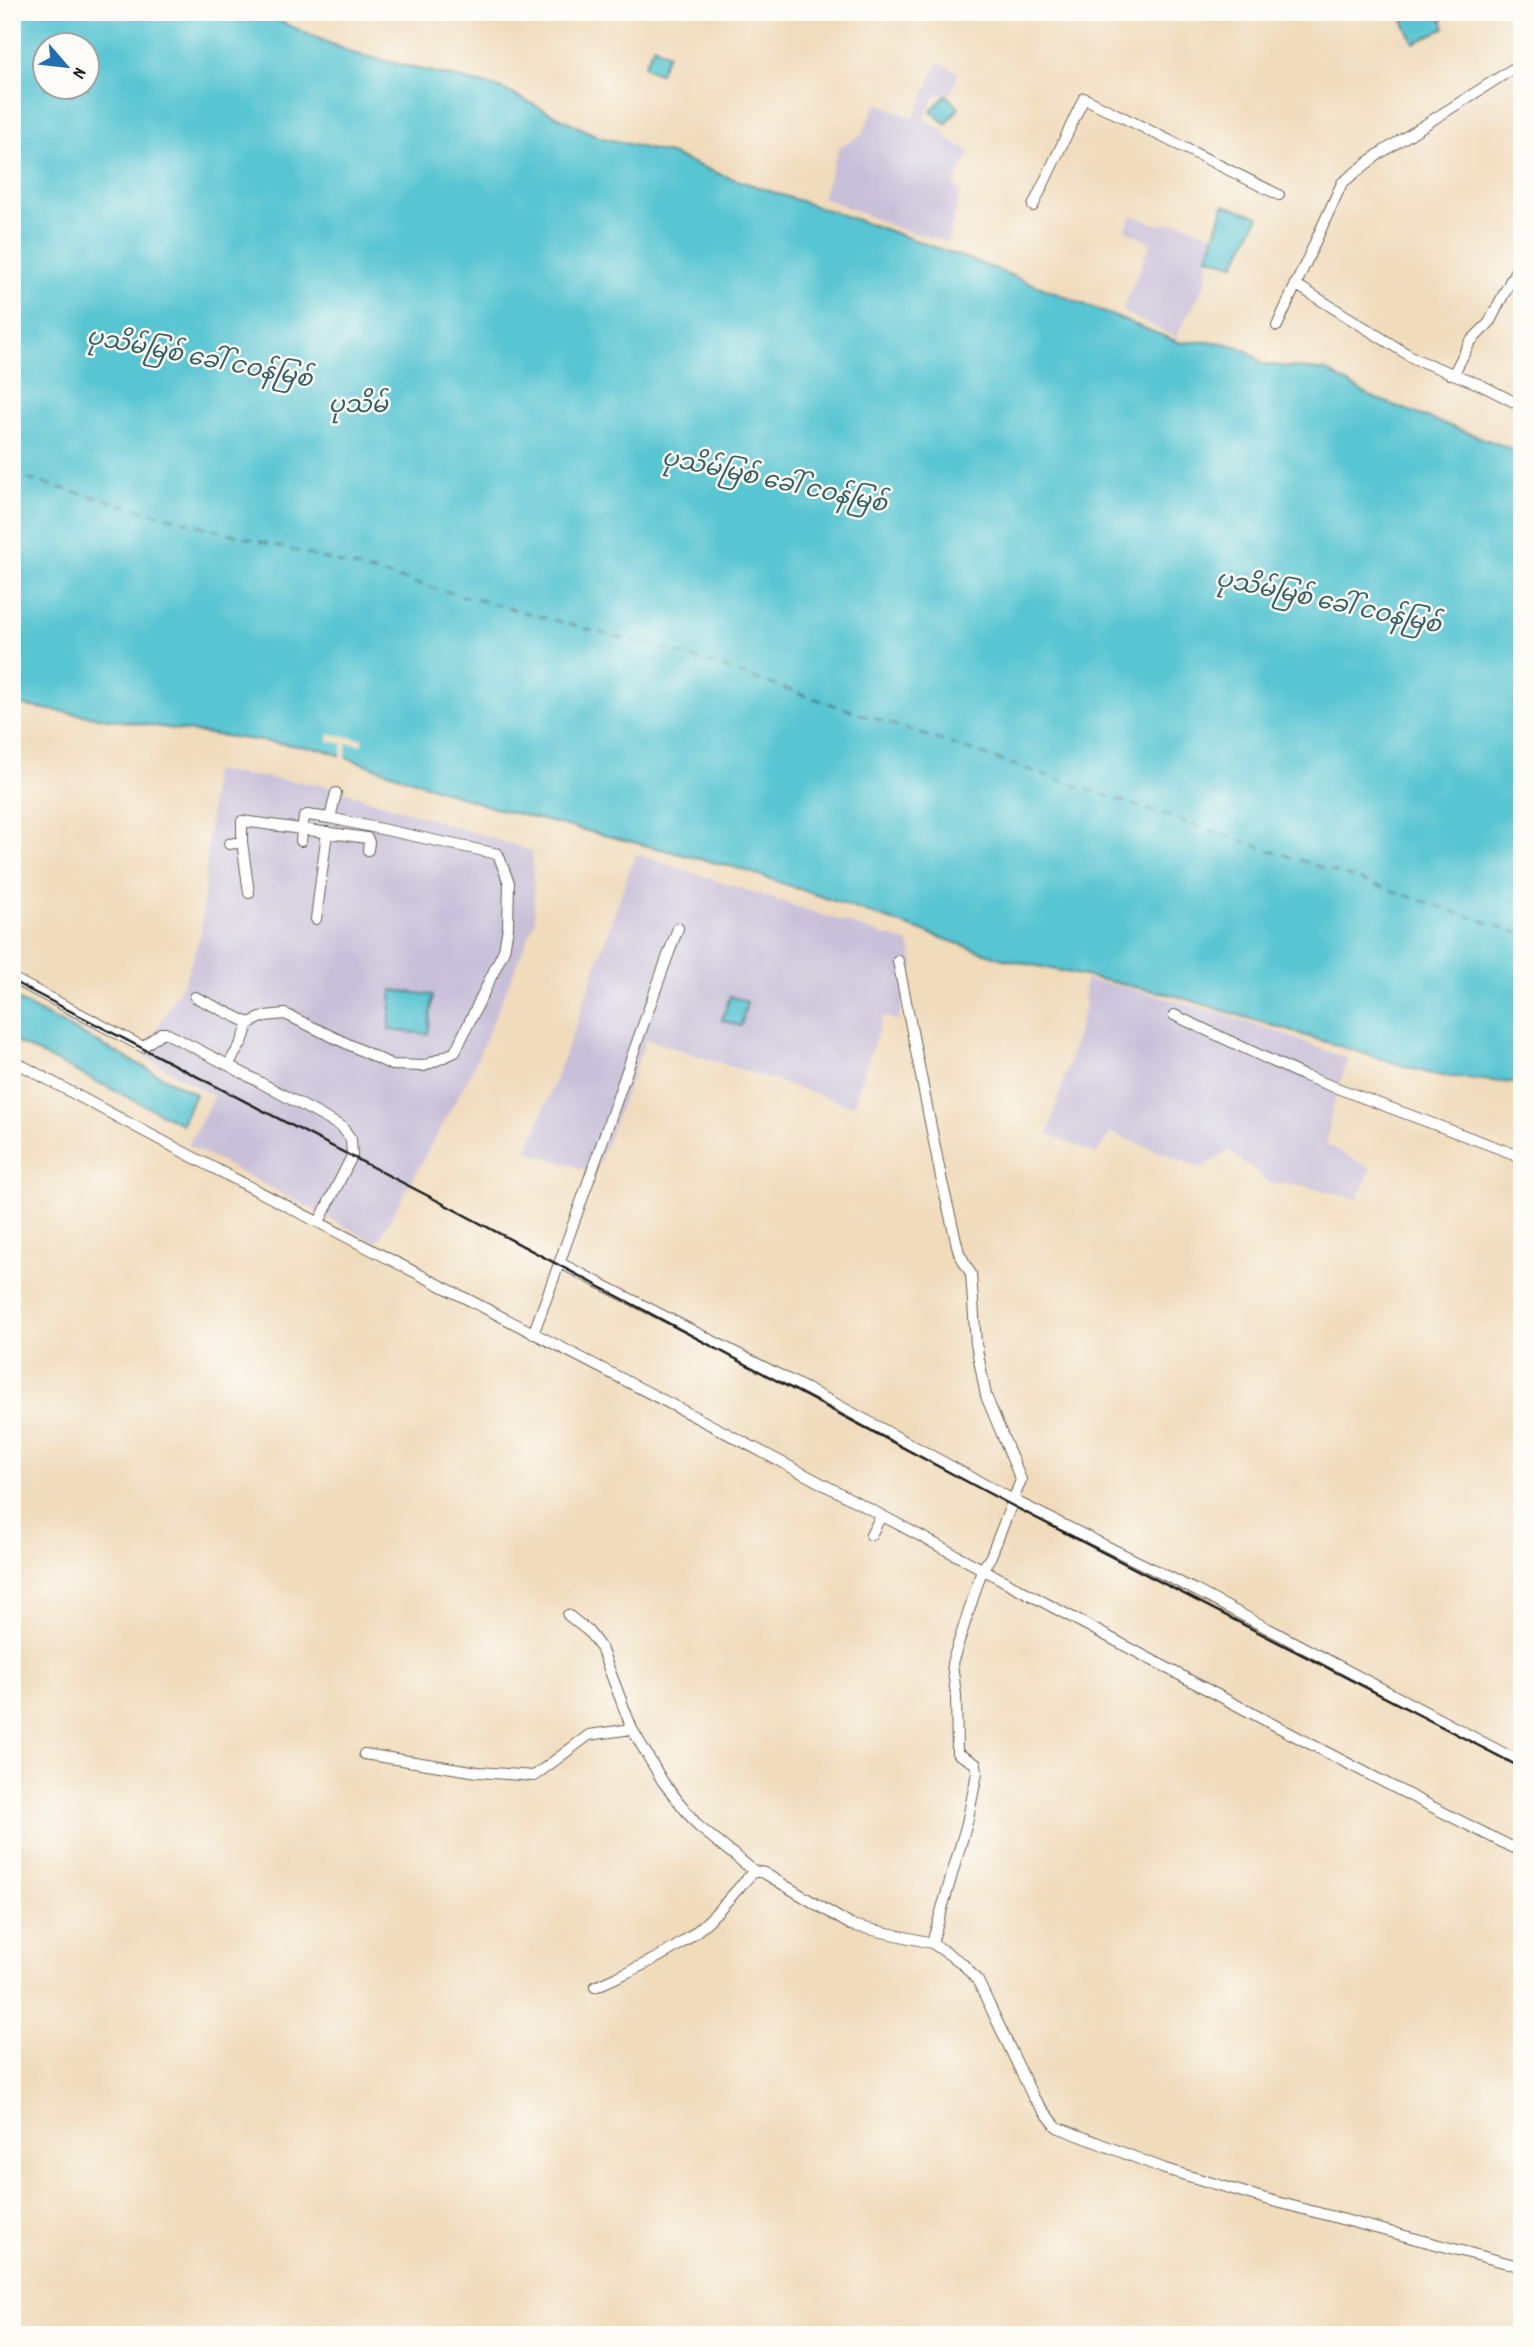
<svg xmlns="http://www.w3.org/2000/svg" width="1534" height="2347" viewBox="0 0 1534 2347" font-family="Dekko,'Noto Sans Myanmar',sans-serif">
	<rect width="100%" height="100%" fill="#fdfcf7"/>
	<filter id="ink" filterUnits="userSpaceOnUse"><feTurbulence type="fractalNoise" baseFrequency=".0143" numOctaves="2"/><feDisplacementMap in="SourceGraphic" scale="14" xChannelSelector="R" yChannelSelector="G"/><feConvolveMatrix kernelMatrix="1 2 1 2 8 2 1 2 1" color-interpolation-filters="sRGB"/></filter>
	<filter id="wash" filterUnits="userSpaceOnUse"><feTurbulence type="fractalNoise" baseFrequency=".00686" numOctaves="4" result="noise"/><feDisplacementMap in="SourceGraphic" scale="28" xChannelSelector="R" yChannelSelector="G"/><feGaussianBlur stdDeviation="1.57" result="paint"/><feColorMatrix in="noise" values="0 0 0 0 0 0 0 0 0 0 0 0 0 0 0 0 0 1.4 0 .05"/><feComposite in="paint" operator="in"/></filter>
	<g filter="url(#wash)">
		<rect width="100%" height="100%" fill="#f0dbbb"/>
		<path fill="#c8bfd8" d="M938 63 959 72 951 94H936L924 119 943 130 948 140 970 151 954 185 961 192 947 242 900 229 822 197 839 147 862 135 876 103 914 118Z
			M1132 215 1159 225 1180 222 1212 235 1206 282 1176 337 1122 311 1151 243 1125 230Z
			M213 771 324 785 532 851 535 921 472 1071 377 1243 188 1145 214 1097 142 1054 185 980 201 933Z
			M635 854 909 943 914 964 898 1021 883 1016 853 1106 646 1039 595 1173 528 1151 576 1024Z
			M1085 980 1129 988 1211 1011 1277 1032 1348 1059 1333 1105 1326 1144 1371 1169 1357 1199 1302 1185 1271 1184 1229 1151 1201 1168 1111 1133 1096 1154 1048 1134 1084 1010Z"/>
		<path fill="#59c5d2" stroke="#3a7077" stroke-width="2" fill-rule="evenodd" d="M12 12H258L352 53 500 88 599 137 670 154 722 175 881 228 990 267 1181 343C1210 340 1243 340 1262 364L1327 371 1369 396 1522 453V1084L1434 1075 1173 995 1000 958 741 869 494 808 321 749 187 731 12 704ZM46 46H88V88H46Z
			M1399 12H1439L1445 28 1414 43Z
			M654 46 668 54 659 74 644 66Z
			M946 95 959 108 946 124 931 111Z
			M1224 205 1259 216 1235 264 1208 257Z
			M392 990 433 995 428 1034 389 1030Z
			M730 996 747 1002 741 1026 722 1020Z
			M17 1000 195 1094 182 1124 12 1040V1009Z"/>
		<path fill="#f0dbbb" d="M329 734 363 739 362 745 347 743 345 761H344L338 759 341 756 343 744 328 741Z"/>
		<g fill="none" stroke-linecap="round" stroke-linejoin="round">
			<path stroke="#346065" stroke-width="2" stroke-dasharray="9 7" stroke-linecap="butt" d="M12 475 684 655 1522 934"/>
		</g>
	</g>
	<g filter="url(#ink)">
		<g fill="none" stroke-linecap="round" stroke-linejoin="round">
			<defs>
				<path id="minor" d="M1516 68 1522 89
					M1033 206 1084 98 1279 195
					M1295 284 1415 359 1481 385 1522 406
					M1277 326 1342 183 1379 154 1522 63
					M1450 374 1454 373 1470 342 1489 323 1522 258
					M330 818 336 793
					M301 841 304 817 307 815 330 818 498 854 509 883 508 927 504 950 455 1052 424 1066 392 1065 285 1014 265 1016 249 1023 242 1042 228 1065 342 1127 351 1139 352 1156 319 1222
					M229 844 242 842
					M249 893 242 842V821L367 838 369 842 368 850
					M316 919 327 832
					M898 961 942 1182 959 1253 971 1274 976 1344 986 1396 1021 1480 991 1556 982 1570 952 1663 956 1695 957 1753 976 1764 977 1773 967 1823 932 1943
					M12 978 143 1047 161 1033H166L228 1065
					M195 997 249 1023
					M1174 1015 1302 1075 1522 1157
					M12 1060C260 1196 514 1321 764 1453 1017 1586 1266 1725 1522 1852
					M560 1263 836 1404 1013 1500 1197 1591 1522 1763
					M533 1334C584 1200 628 1063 678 928
					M871 1535 881 1516
					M568 1615 588 1631 601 1648 632 1729 663 1782 698 1826 754 1871 764 1873 851 1925 932 1943 962 1963 978 1981 1033 2097 1057 2127 1165 2169 1266 2199 1522 2267
					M364 1754 478 1772 534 1776 589 1735 632 1729
					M595 1987C623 1974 651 1963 677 1946 707 1927 730 1897 754 1871"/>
				<path id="tertiary" d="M1521 2335 1522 2332"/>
			</defs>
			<use href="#minor" stroke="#665f54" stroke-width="12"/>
			<use href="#tertiary" stroke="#665f54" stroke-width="15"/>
			<use href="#minor" stroke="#fff" stroke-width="10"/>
			<use href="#tertiary" stroke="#fff" stroke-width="12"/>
			<path stroke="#1c1c1c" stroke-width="2.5" d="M12 981 438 1201 1011 1505 1522 1768"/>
		</g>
	</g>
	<g text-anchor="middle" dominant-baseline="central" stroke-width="5" stroke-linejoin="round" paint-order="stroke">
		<g font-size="24" font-style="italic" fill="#346065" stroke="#fdfcf7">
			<text transform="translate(199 360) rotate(11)">ပုသိမ်မြစ် ခေါ် ငဝန်မြစ်</text>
			<text x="358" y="407">ပုသိမ်</text>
			<text transform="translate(774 483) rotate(12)">ပုသိမ်မြစ် ခေါ် ငဝန်မြစ်</text>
			<text transform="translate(1328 604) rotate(12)">ပုသိမ်မြစ် ခေါ် ငဝန်မြစ်</text>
		</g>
	</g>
	<rect width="1534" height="2347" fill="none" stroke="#fdfcf7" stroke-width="42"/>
	<g transform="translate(66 66) rotate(118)"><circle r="33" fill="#fdfcf7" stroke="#a3a29f" stroke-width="2"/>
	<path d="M0-5L12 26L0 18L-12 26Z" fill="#1f6fb2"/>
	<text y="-10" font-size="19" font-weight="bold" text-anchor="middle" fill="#1c1c1c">N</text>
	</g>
</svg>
